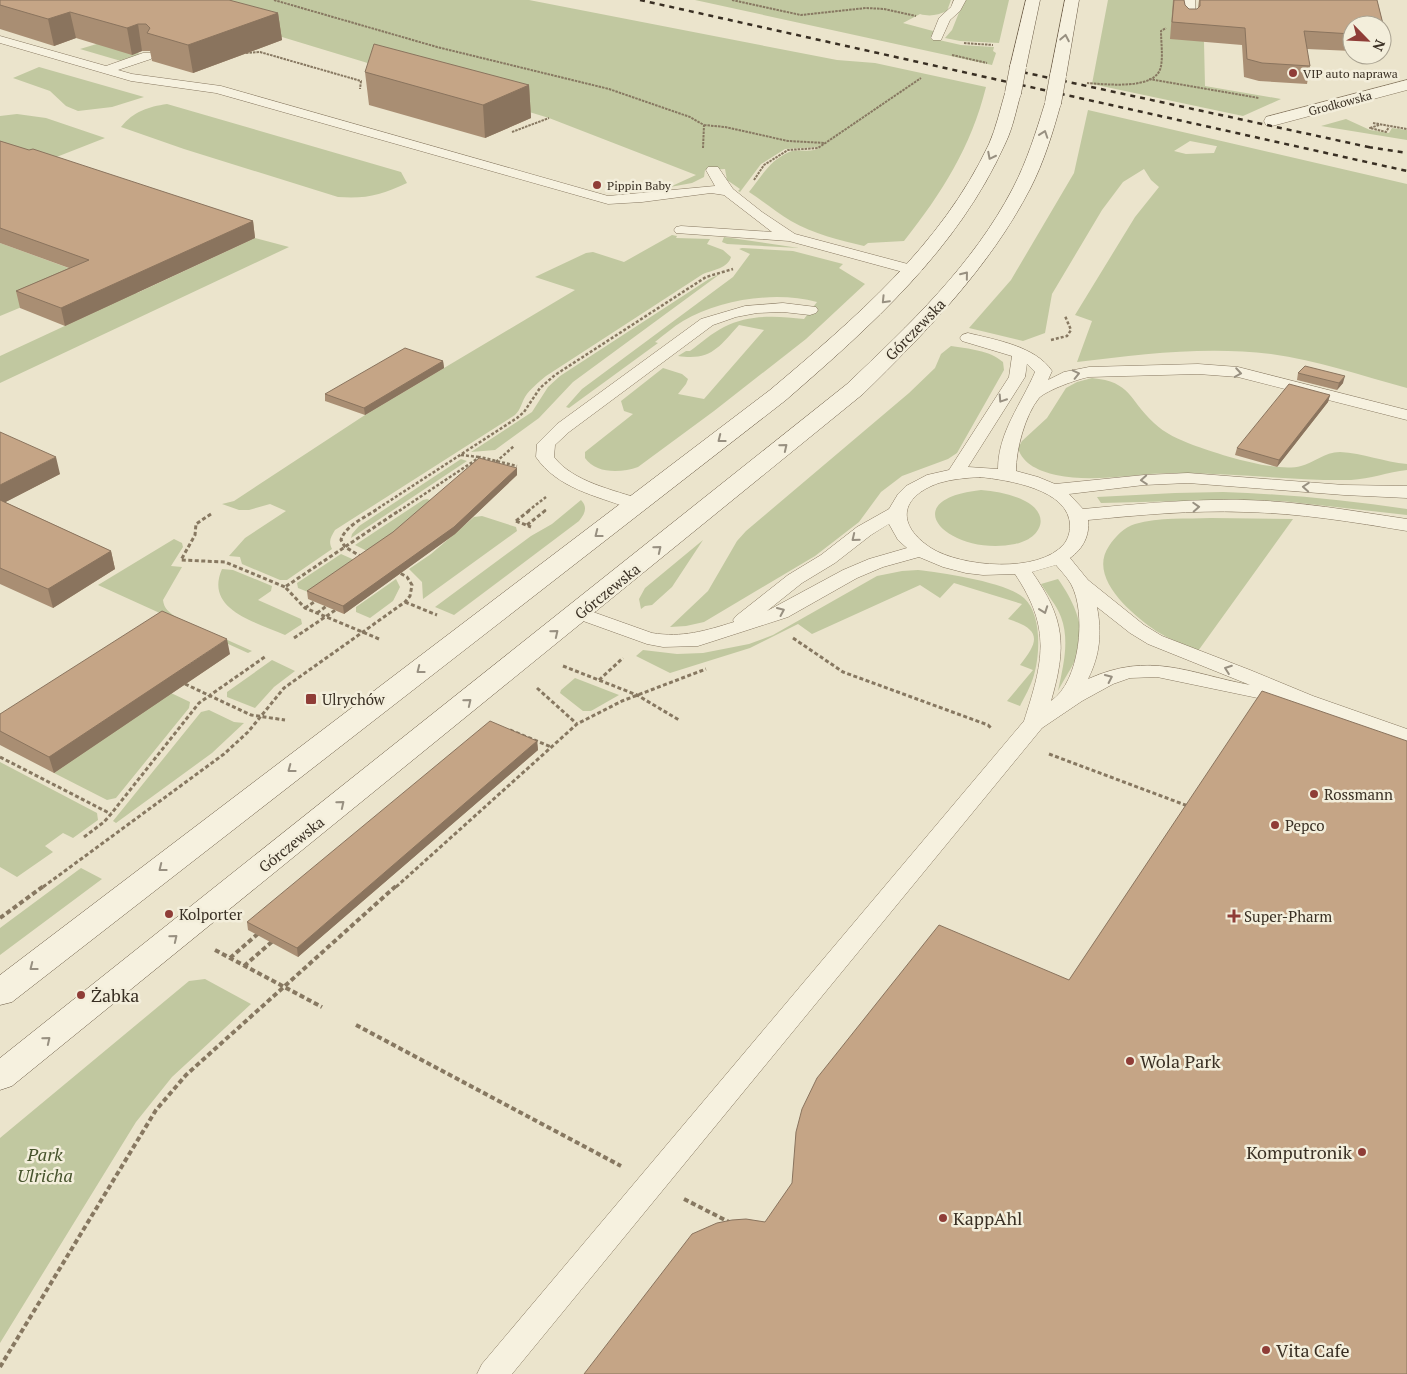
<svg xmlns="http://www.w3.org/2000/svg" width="1407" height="1374" viewBox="0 0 1407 1374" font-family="'PT Serif',serif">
	<rect width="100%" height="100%" fill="#ebe4cc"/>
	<path fill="#c1c8a0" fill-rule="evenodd" d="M160 0H529L837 60 875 63 986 87C971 147 942 193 904 241L868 243 864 246C840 240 813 234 791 221 776 212 763 201 749 192 762 176 769 161 789 152 798 148 812 154 820 147L785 149 761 164 740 192 738 191 740 189 727 180 725 169 705 170 704 177 692 183 659 189 655 186 661 182 672 186 696 175 549 118Z
		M695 0H951L947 11C938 15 930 17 920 14L903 23 933 31 934 33 930 38 961 45 994 47 993 51 996 53 992 65Z
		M964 0H1009L999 43 960 41 945 38 952 30Z
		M1108 0H1179L1204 42 1205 86 1281 99 1243 116 1092 84Z
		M100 43 141 54 121 61 80 49Z
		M39 67 144 97 112 107 78 111 66 106 50 91 13 78Z
		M167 104 401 172 407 183C381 195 367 199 338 197L184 149 121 127C134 111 148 107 167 104Z
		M1088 110 1407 184V388C1362 376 1317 360 1271 354 1206 346 1142 354 1077 362L1092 321 1075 315 1135 217 1159 187 1151 180 1144 169 1123 182 1102 210 1052 294 1045 333 1023 341 969 328 1011 280 1074 173ZM1190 141 1216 146H1217L1214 153 1186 154 1174 151Z
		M17 114 46 118 105 138 36 165 0 152V116Z
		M1346 119 1370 130 1389 133 1392 128 1407 130V140L1321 126Z
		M672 235 677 236 676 238 710 239 707 244 723 250 731 257C728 268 713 270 703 274L546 376C538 383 530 389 525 397 521 404 521 409 515 415L335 530C331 537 328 541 332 549L287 580H280L242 564 240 557 229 556 245 538 286 511 270 504 249 510H239L222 504 234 501 365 415 575 290 535 277 586 253 593 252 624 262Z
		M724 237 799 248 727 244 722 242Z
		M255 238 289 247 0 383V356L97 311 53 294 0 316V243L137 293Z
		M742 248 793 251 843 264 839 268 865 284 806 339 714 411 638 467C621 473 596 474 585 458V452L633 414 624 411 621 401 663 368 682 374 688 379 686 384 678 394 704 399 764 330 739 325C719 347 711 361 678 356L686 351H690C701 343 712 333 724 327 749 314 777 316 804 319L817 302C776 291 720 299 683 321 673 327 664 335 655 342L658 343 569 408 566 407 582 389 733 277 750 254 739 249Z
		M720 274 573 382 539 418 495 450 471 452 532 412 548 387 560 376 709 279Z
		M951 346C969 349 989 350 1003 362L1004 370 957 453 948 459 902 476 881 492 859 522 815 556 704 622 686 626 670 627 708 591 737 541 746 531 909 393 935 368 941 354Z
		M1092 378C1132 382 1128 399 1154 423 1164 433 1180 440 1193 445 1218 454 1276 473 1301 466 1314 463 1324 452 1340 452 1363 453 1384 462 1407 464V470C1388 472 1370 479 1351 480 1290 481 1230 472 1169 473 1132 474 1093 483 1056 475 1040 471 1023 465 1018 448L1022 441 1047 418 1066 388 1077 382Z
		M461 459 467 461 351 538 352 534 359 526Z
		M981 490C996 491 1011 494 1025 501 1052 515 1041 539 1015 544 950 557 891 500 981 490Z
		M1223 492C1285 494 1346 500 1407 509V515L1282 501 1222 500 1101 503 1097 497 1175 493Z
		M427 499 436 502 373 554 355 545 423 500Z
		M581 500C588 507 585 514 579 521L454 615 435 607 531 536 552 524Z
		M482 516 516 527 517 531 423 599 422 582 409 569 431 554 474 517Z
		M1211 518 1293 519 1198 651C1184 645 1169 639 1156 631 1133 615 1087 578 1109 546 1115 537 1124 527 1135 524 1159 517 1187 519 1211 518Z
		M174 539 182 543 183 547 171 566 182 567 163 600C164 609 169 612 176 617L252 651 248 653 98 585Z
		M703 540 672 587 652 605 645 606 641 609 639 599 645 588Z
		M341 554 359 562 313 594 298 588 297 583Z
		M222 569 233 570 272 586 271 591 258 600 301 619 302 624 285 635C256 622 204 610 222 569Z
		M918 570C944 573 1006 582 1024 598 1042 614 1040 655 1034 675 1031 686 1025 696 1020 706L1007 701 1033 670 1020 665C1039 641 1042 630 1008 619L1022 604 954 583 940 598 920 585 812 634 798 624 750 648 670 673 636 656 643 650 677 654 703 653 749 644 773 635 877 576 902 571Z
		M396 579 400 587 393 601 370 618 356 612V607Z
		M1058 579C1073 600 1088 630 1077 656 1072 668 1064 679 1058 691 1063 667 1070 641 1061 617 1057 606 1047 594 1041 584Z
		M272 660 295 671 274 687 255 708 227 697V692Z
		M575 678 619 695 591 711H583L560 693 561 690Z
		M171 693 190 702 189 708 116 798 107 800 54 773Z
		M209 710 234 722 244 723 212 753 116 823 113 821 201 712Z
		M0 762 97 813 98 820 73 838 63 833 45 846 53 852 17 877 0 867Z
		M81 868 102 879 0 955V928Z
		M205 979 251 1004 172 1077 136 1122 0 1343V1138L189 981Z"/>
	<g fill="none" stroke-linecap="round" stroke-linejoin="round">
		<defs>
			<path id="lane" d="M954 0H966L960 11 950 20 941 40H933L931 38 939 18 951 7Z
				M1183 0H1195L1196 22 1194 24H1186L1184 22Z
				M0 36 106 66 143 53H151L153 56 151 59 118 70 132 74 221 86 608 196 715 186 706 170 708 167H718L733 189 762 212 795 234 919 267 922 270 919 273 914 275 789 241 676 233 674 230 676 227 681 226 772 232 724 195 711 193 642 202 608 204 216 93 131 81 0 43Z
				M783 303 816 307 818 310 816 313 810 315 783 312 757 313 736 317 713 325 569 432 555 445 554 457C573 482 614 490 643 500L645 504 643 508 636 510 629 508C596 496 557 488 536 457L537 444 557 424 701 319 745 306Z
				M968 333C996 340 1035 346 1052 371L1048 380 1064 372 1089 367 1198 364 1238 367 1407 410V420L1238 377 1198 374 1089 377C1078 379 1047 390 1039 398 1025 415 1016 450 1016 471L1038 477 1055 484 1144 475 1188 473 1344 485 1407 486V498L1344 495 1188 483 1144 485 1069 494 1083 509C1136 504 1190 499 1244 500 1298 501 1353 511 1407 519V531C1353 522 1299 513 1244 512 1192 510 1140 515 1088 520 1090 535 1083 549 1070 558L1088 580 1144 625 1162 636 1250 670 1313 696 1407 729V743L1301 707 1157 677 1130 678 1113 684 1082 701 1042 728 512 1374H477L482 1364 1024 721C1043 662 1052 629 1015 574L983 575 966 573 943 567 919 557 883 567 857 578 788 617 698 646 663 647 647 644 572 617 569 613 572 609 579 607 652 633C682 638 705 631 734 622L733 620 736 616 788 575 821 555 857 527 889 509 898 494 906 486 927 475 949 470 1009 377 1012 356 962 341 960 338 962 335ZM1027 364 1035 372C1022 403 998 432 998 469L968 467 1025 377ZM980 477C1007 480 1070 489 1070 526 1070 532 1068 539 1064 544 1039 574 961 567 931 548 896 525 899 497 939 483 952 479 966 478 980 477ZM889 524 898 540 907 548 869 559 843 570 767 611 802 583 835 563 871 535ZM1056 565C1061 571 1067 577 1071 584 1087 613 1080 682 1051 701 1067 646 1065 619 1032 572ZM1097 607 1130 633 1148 644 1250 685C1188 673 1150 651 1088 679 1100 655 1102 633 1097 607Z"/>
			<path id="street" d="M1407 80V90L1272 126 1266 125 1264 121 1266 117Z"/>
			<path id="secondary" d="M1026 0H1040L1026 67 1023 70H1013L1010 67Z
				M1065 0H1079L1066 76 1064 79H1052L1050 76Z
				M1013 88 1019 90 1021 93C1016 110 1013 128 1005 144 958 249 871 326 786 400L12 1002 0 1005V975L770 390C854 319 941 246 989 144 996 128 1000 110 1005 93L1007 90Z
				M1053 98 1059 100 1061 103C1053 132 1044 162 1030 189 989 268 926 332 863 394L12 1086 0 1090V1058L847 384C909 325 973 265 1013 188 1027 161 1036 132 1045 103L1047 100Z"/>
		</defs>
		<use href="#lane" stroke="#877861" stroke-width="1"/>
		<use href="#street" stroke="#877861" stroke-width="1"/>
		<use href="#secondary" stroke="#695944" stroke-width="1"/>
		<path stroke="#877861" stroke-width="2" stroke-dasharray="2.5 1" stroke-linecap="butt" d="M274 0 437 47 609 89 690 117 704 125 703 148
			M732 0 801 15 866 8 884 9 916 16
			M964 43 993 45
			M246 53 260 52 361 81 360 89
			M952 55 987 63
			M1149 79 1259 98
			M1087 83C1105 84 1157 91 1161 66 1163 55 1161 42 1161 31L1166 28
			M1373 123 1407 129
			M704 125 725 127 788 141 826 143
			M1379 125 1370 128 1386 132 1389 127
			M512 132 549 118
			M754 180 764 165 788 150 818 148 921 78"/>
		<path stroke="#877861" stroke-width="2.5" stroke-dasharray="3 2" stroke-linecap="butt" d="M1051 340 1067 336 1071 330 1065 316
			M461 455 479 457
			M496 462 514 446
			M374 511 517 418 524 412 540 388 555 375 706 277 733 269
			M399 511 480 457 517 466
			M528 511 546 497
			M544 511 546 510"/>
		<path stroke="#877861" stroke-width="3" stroke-dasharray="4 2.5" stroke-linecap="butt" d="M211 514 196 524 195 535 181 560 225 562 285 587
			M516 521 530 510
			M516 521 531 527
			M527 525 546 510
			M362 557 345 547 341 540C345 526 364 518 376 510
			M405 602 437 615
			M305 608 317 600
			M317 613 328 605
			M294 638 337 609
			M793 638 843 672 988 725 991 728
			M379 639 305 608 285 587 400 510
			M563 666 637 695 679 720
			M599 680 623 658
			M185 684 251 715 285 720
			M537 688 577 724
			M510 730 551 747
			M1049 754 1188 806
			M0 757 111 814
			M84 837 104 822 111 814 199 703 266 656
			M43 887 224 754 248 732 284 688 405 602 410 596 412 585 407 577 398 572
			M396 887 577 724 622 701 706 669"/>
		<path stroke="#877861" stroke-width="4" stroke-dasharray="5 3" stroke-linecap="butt" d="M0 918 45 885
			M215 950 322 1007
			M230 958 260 932
			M244 966 274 940
			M356 1025 621 1166
			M684 1199 729 1222
			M0 1367 156 1110 186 1075 397 885"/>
		<use href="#lane" fill="#f6f1df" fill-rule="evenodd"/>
		<use href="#street" fill="#f6f1df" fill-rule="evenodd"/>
		<use href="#secondary" fill="#f6f1df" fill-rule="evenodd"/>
		<path stroke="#392f23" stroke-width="2.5" stroke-dasharray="5 5" stroke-linecap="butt" d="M640 0 1407 171
			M1013 70 1373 148
			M1368 147 1407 153"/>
		<defs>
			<path id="secondary-bridge" d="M1013 93 1018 67
				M1053 103 1058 76"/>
		</defs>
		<use href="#secondary-bridge" stroke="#695944" stroke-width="17" stroke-linecap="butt"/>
		<use href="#secondary-bridge" stroke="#f6f1df" stroke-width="16"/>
	</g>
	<path fill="#a98e73" d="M0 0 278 13 282 40 193 73 152 61 150 51H142L132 55 76 38 54 46 0 29Z
		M1173 0H1184L1185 5 1189 9H1197L1198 8 1199 0H1377L1386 36 1382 53V25H1352V51L1307 49 1310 66 1307 84 1259 81 1244 77 1242 45 1170 39Z
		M365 72 529 85 531 118 485 138 369 105Z
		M0 141 253 221 255 238 65 326 20 308 16 291 69 268 0 243Z
		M443 361 444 368 365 415 325 401V394Z
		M1298 373 1343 383 1337 390 1297 380Z
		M1330 395 1328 402 1277 467 1235 455 1237 448Z
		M0 432 60 474 5 502 111 551 115 569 53 608 0 584Z
		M517 468V475L455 534 344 614 308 599 307 591Z
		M230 654 54 773 0 745V714Z
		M537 741 538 750 298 957 248 930 247 922Z"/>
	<path fill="#8a745e" d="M70 12 76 38 54 46 48 19Z
		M278 13 282 40 193 73 188 45Z
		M138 24 142 51 132 55 127 28Z
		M529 85 531 118 485 138 483 105Z
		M253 221 255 238 65 326 61 308Z
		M443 361 444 368 365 415 364 408Z
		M1345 376 1343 383 1337 390 1339 383Z
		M1330 395 1328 402 1277 467 1279 460Z
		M56 457 60 474 0 505V485Z
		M517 468V475L455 534 344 614 343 606Z
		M111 551 115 569 53 608 48 589Z
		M227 639 230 654 54 773 49 757Z
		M537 741 538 750 298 957 297 948Z"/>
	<path fill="#c5a586" stroke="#8a745e" d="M0 0H229L278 13 188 45 147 33 150 28 146 24H138L127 28 70 12 48 19 0 5Z
		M1174 0H1184L1185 5 1189 9H1197L1200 6V0H1377L1386 36H1382V25H1352V34L1304 31 1310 66 1262 63 1247 59 1245 28 1172 22Z
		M374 44 529 85 483 105 365 72Z
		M0 141 29 150 33 149 253 221 61 308 16 291 89 260 0 228Z
		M405 348 443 361 364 408 325 394Z
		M1305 366 1345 376 1339 383 1298 373Z
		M1289 384 1330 395 1279 460 1237 448Z
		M0 432 56 457 0 485Z
		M479 458 517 468 454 527 343 606 307 591 393 532Z
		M0 500 111 551 48 589 0 568Z
		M162 611 227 639 49 757 0 731V714Z
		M1262 691 1407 741V1374H584L692 1234 717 1223 732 1220 746 1219 765 1222 792 1183 796 1132 802 1109 817 1078 939 925 1069 980Z
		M490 721 537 741 297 948 247 922Z"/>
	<defs><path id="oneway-chevron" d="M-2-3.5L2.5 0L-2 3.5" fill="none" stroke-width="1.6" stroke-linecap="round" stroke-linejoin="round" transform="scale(1.25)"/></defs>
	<g stroke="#989081">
		<use href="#oneway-chevron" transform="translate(1065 38) rotate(-79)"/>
		<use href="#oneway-chevron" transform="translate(1044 134) rotate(-71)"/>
		<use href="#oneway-chevron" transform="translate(991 156) rotate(117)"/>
		<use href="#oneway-chevron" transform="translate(965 275) rotate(-51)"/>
		<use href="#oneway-chevron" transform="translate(885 300) rotate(134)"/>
		<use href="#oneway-chevron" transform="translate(1238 373) rotate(9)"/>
		<use href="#oneway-chevron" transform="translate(1076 374) rotate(-13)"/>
		<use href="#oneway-chevron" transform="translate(1002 399) rotate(123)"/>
		<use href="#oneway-chevron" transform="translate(721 439) rotate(142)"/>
		<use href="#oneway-chevron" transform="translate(784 447) rotate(-39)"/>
		<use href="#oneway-chevron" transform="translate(1144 480) rotate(176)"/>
		<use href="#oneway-chevron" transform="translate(1306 487) rotate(-176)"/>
		<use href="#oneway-chevron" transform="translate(1196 507) rotate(-3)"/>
		<use href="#oneway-chevron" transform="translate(598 534) rotate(142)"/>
		<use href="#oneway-chevron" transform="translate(855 538) rotate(141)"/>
		<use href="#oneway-chevron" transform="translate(658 549) rotate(-39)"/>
		<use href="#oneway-chevron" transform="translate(1044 610) rotate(70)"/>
		<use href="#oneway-chevron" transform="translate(781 611) rotate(-24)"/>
		<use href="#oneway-chevron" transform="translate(555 633) rotate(-39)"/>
		<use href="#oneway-chevron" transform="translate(1228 669) rotate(-160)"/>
		<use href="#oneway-chevron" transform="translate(420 670) rotate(142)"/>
		<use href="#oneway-chevron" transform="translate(1109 678) rotate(-25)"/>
		<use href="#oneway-chevron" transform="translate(468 702) rotate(-39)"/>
		<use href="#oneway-chevron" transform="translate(291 769) rotate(143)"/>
		<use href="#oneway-chevron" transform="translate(341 804) rotate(-39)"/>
		<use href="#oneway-chevron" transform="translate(162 868) rotate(142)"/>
		<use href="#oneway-chevron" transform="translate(174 938) rotate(-39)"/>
		<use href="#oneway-chevron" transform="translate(33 967) rotate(142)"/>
		<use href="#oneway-chevron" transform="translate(47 1040) rotate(-39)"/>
	</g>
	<g fill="#8f3d37" stroke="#f3eedb" stroke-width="2">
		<circle cx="1293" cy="73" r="5"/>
		<circle cx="597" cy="185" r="5"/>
		<rect x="305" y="693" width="12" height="12" rx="2.5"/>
		<circle cx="1314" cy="794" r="5"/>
		<circle cx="1275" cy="825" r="5"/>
		<circle cx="169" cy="914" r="5"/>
		<path d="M1231.5 908.5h5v5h5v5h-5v5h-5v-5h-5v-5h5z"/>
		<circle cx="81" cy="995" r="5"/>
		<circle cx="1130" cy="1061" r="5"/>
		<circle cx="1362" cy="1152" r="5"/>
		<circle cx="943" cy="1218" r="5"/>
		<circle cx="1266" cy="1350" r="5"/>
	</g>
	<g text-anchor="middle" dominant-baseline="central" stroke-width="5" stroke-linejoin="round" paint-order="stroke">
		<g font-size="12" fill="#392f23" stroke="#f3eedb" text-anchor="start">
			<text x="1303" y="73">VIP auto naprawa</text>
			<text x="607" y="185">Pippin Baby</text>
		</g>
		<g font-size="12" fill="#392f23" stroke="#f3eedb">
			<text transform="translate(1340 103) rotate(-15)">Grodkowska</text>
		</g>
		<g font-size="15" fill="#392f23" stroke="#f3eedb">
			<text transform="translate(915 329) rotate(-46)">Górczewska</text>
			<text transform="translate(607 591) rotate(-39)">Górczewska</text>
			<text transform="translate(291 844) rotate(-39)">Górczewska</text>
		</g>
		<g font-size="15" fill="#392f23" stroke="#f3eedb" text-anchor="start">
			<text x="322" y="699">Ulrychów</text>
			<text x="1324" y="794">Rossmann</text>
			<text x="1285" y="825">Pepco</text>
			<text x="179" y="914">Kolporter</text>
			<text x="1244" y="916">Super-Pharm</text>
		</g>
		<g font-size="18" fill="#392f23" stroke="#f3eedb" text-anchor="start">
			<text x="91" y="995">Żabka</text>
			<text x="1140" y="1061">Wola Park</text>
			<text x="1352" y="1152" text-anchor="end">Komputronik</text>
			<text x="953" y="1218">KappAhl</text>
			<text x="1276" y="1350">Vita Cafe</text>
		</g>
		<g font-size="18" font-style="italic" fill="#46532c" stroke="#f3eedb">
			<text x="45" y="1154">Park<tspan x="45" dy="21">Ulricha</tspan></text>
		</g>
	</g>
	<g transform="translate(1367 40) rotate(114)"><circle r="24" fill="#f3eedb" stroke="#a9a291"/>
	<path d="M0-4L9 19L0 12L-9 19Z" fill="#8f3d37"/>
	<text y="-8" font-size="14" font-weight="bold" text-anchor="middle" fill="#392f23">N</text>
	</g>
</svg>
